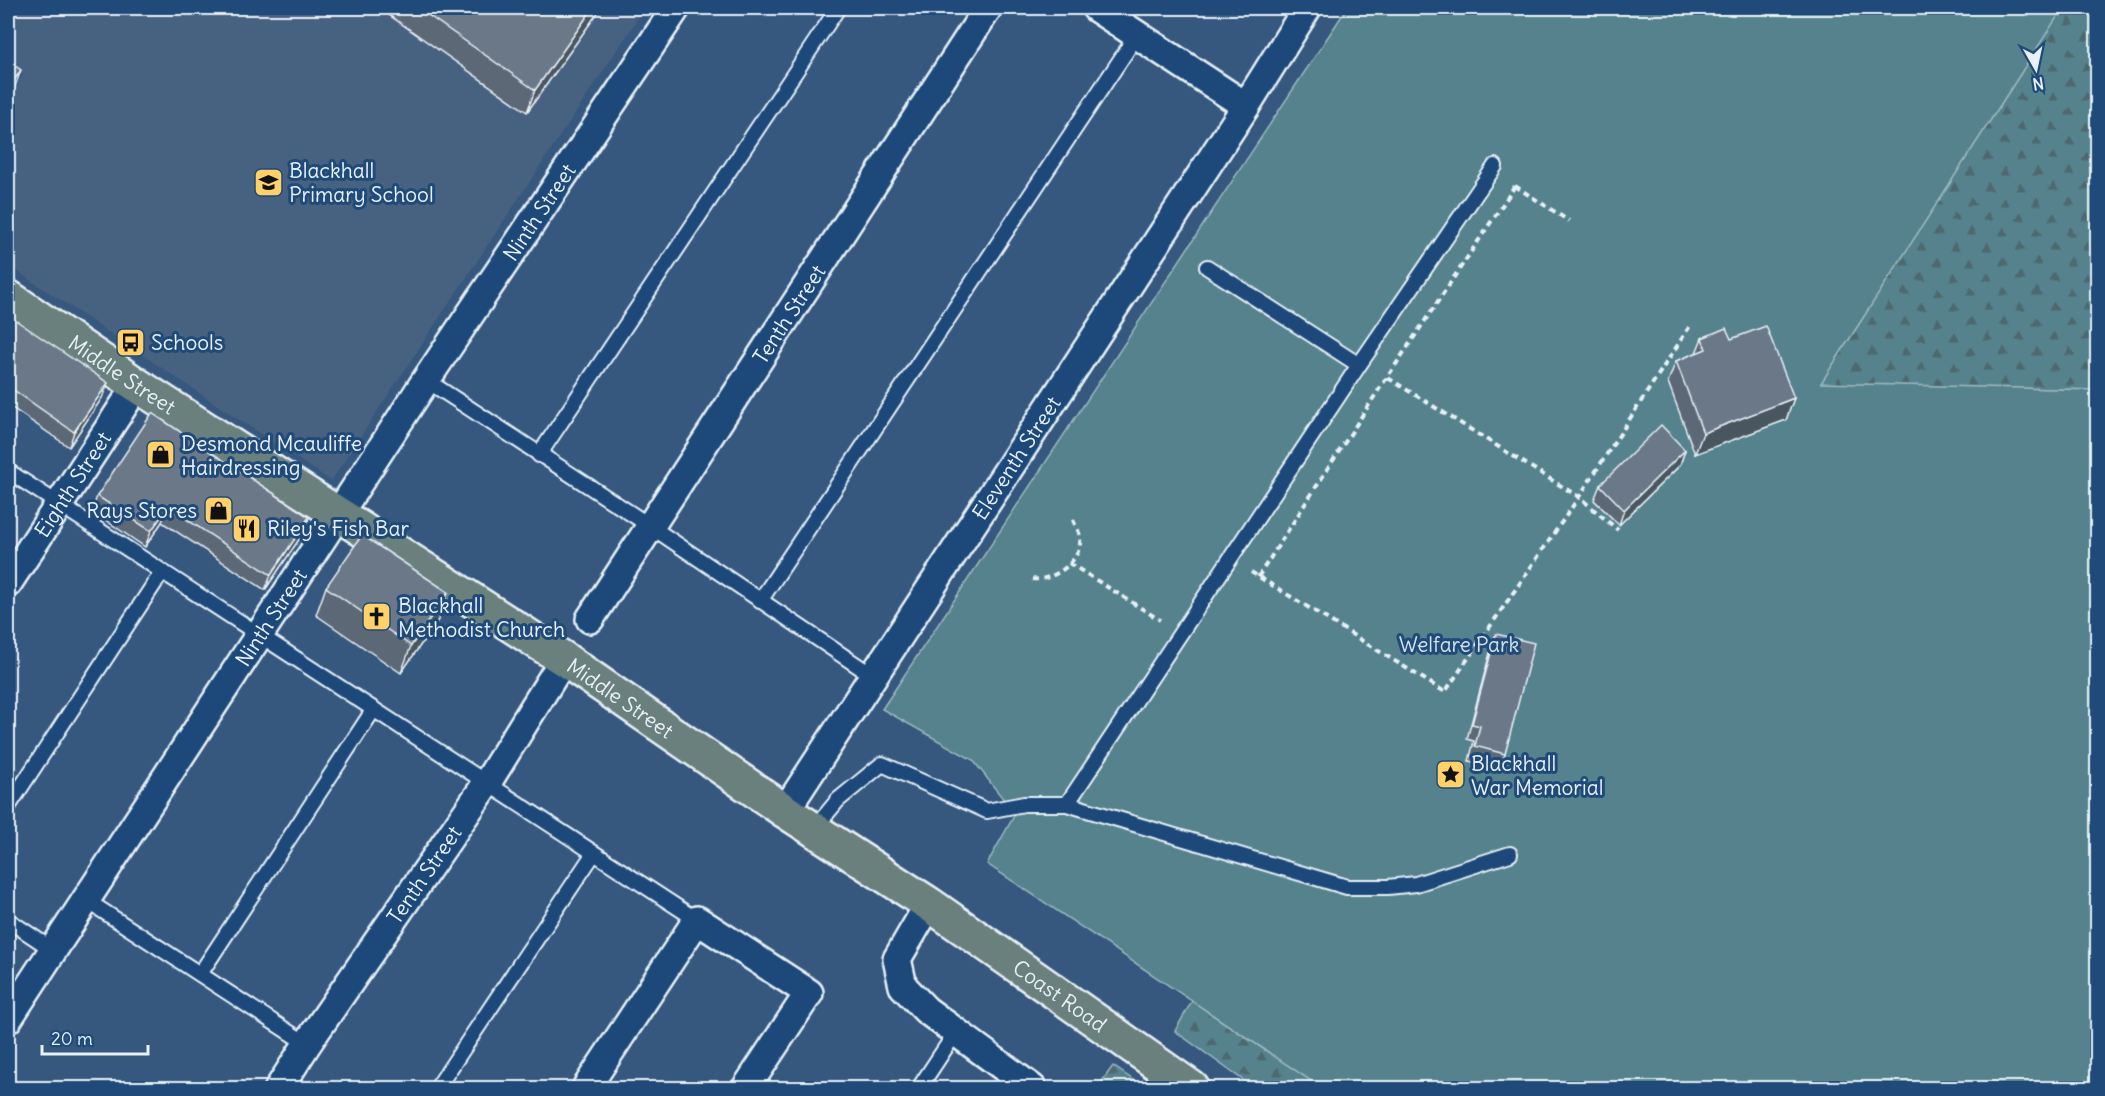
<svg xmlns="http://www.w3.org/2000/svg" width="2105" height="1096" viewBox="0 0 2105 1096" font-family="Delius,sans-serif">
	<defs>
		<pattern id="forest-firs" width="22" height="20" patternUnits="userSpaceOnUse" patternTransform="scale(1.5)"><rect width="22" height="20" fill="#55828c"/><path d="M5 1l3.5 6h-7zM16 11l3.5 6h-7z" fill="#4e686e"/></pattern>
	</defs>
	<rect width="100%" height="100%" fill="#36587e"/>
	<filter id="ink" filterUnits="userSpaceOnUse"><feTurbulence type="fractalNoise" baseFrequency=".0167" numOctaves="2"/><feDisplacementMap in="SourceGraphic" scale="12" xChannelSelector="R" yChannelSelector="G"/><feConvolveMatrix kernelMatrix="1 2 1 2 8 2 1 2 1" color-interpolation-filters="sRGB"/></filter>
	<g filter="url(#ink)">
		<path fill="#466281" d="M8 8H645L331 481 8 265V100L23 75 8 65Z"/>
		<path fill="url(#forest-firs)" stroke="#9ebac2" stroke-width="1.5" d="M2056 8H2097V390L1820 384 2060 11Z
			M1192 1001 1322 1088H1254L1175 1031Z
			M1113 1066 1145 1088H1097Z"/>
		<path fill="#55828c" stroke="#9ebac2" stroke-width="1.5" d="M1347 8H2056L2061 11 1821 383 2097 390V1088H1322L987 864 1015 814 973 760 882 709Z"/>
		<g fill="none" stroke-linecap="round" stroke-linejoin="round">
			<defs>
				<path id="service" d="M1207 267 1359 365
					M426 380 650 526 873 676
					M539 455 838 8
					M8 471 697 920
					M760 601 1137 35
					M1067 804 1359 365 1495 166
					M8 807 162 572
					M814 829 838 800 882 764 987 811 1024 804H1067L1347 887H1388L1416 884 1510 854
					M86 900 307 1044
					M8 920 53 950
					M200 974 374 709
					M437 1088 594 853
					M919 1088 956 1032"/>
				<g id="minor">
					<path d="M1096 8 1246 106"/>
					<path id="s1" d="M8 583 137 385"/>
					<path id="s2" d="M590 619 988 8"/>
					<path id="s3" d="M785 811 1246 106 1307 8"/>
					<path d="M929 904 897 959 903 986 926 1010 1032 1088"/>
					<path id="s4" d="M8 1019 426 380 676 8"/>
					<path id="s5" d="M279 1088 307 1044 487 783 564 659"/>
					<path d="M586 1088 697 920 809 993 746 1088"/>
				</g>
				<g id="primary">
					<path id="s6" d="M8 297 137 385 564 659 785 811 929 904 1192 1088"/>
				</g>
			</defs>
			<use href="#service" stroke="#e8f1f8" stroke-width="18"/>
			<use href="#minor" stroke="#e8f1f8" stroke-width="32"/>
			<use href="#primary" stroke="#e8f1f8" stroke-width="38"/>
			<path stroke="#e8f1f8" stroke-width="4" stroke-dasharray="6 4.5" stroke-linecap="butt" d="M1515 186 1569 221
				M1388 378 1579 497 1618 530
				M1069 563 1160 620
				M1251 572 1445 692 1579 497 1690 326
				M1258 577 1376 394 1515 186
				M1032 579C1053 582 1083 560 1080 538 1080 532 1075 525 1073 520"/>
			<use href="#service" stroke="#1f4a7a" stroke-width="14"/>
			<use href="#minor" stroke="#1f4a7a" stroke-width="27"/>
			<use href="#primary" stroke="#6a807d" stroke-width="33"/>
		</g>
		<path fill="#5b6775" stroke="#e8f1f8" stroke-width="1.5" d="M379 8H601L527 112Z
			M8 315 102 398 69 447 8 405Z
			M1702 338 1731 339 1794 398 1786 420 1695 454 1668 382 1676 361 1696 353Z
			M1685 450 1680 465 1619 525 1594 500 1600 485Z
			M97 496 309 517 304 532 265 590 162 522 145 547 92 511Z
			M326 587 448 592 438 620 401 673 316 615Z
			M1496 634 1505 754 1500 769 1469 761 1474 741 1467 739 1491 649Z"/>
		<path fill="#4a545f" stroke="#e8f1f8" stroke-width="1.5" d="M593 8H601L527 112 535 90Z
			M21 70 13 92 8 100V89Z
			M108 383 102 398 69 447 74 432Z
			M1794 398 1786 420 1695 454 1703 433Z
			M1685 450 1680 465 1619 525 1624 510Z
			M168 507 162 522 145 547 151 531Z
			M309 517 304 532 265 590 271 575Z
			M448 592 438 620 401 673 411 646Z"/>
		<path fill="#6a7888" stroke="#e8f1f8" stroke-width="1.5" d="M418 8H593L535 90Z
			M8 61 21 70 8 89Z
			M8 315 108 383 74 432 8 386Z
			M1766 326 1794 398 1703 433 1676 361 1706 349 1702 338 1726 328 1731 339Z
			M152 413 309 517 271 575 168 507 151 531 97 496Z
			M1661 425 1685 450 1624 510 1600 485Z
			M362 535 448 592 411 646 326 587Z
			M1496 634 1534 643 1505 754 1475 746 1480 726 1472 724Z"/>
	</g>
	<defs>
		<symbol id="school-square" viewBox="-11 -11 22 22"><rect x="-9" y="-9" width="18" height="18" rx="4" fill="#ffd166" stroke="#1f4a7a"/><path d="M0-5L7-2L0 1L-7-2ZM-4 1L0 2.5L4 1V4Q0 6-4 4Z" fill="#111"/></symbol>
		<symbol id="bus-square" viewBox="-11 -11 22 22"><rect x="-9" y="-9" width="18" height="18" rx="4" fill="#ffd166" stroke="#1f4a7a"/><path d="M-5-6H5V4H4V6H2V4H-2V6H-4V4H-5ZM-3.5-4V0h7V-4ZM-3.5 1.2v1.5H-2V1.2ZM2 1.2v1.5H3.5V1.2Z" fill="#111"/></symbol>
		<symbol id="shop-square" viewBox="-11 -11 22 22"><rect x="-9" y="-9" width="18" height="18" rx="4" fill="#ffd166" stroke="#1f4a7a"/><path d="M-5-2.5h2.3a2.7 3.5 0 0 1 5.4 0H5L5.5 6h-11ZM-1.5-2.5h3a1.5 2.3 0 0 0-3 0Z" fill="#111"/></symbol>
		<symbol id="restaurant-square" viewBox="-11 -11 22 22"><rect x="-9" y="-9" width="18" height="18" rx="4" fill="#ffd166" stroke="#1f4a7a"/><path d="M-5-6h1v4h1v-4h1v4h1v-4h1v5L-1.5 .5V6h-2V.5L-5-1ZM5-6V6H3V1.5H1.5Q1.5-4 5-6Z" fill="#111"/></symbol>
		<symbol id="church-square" viewBox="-11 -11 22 22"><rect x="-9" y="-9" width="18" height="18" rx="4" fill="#ffd166" stroke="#1f4a7a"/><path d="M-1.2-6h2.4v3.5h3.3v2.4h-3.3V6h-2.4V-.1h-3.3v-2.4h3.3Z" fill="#111"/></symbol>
		<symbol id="sight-square" viewBox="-11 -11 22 22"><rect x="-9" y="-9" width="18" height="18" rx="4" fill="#ffd166" stroke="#1f4a7a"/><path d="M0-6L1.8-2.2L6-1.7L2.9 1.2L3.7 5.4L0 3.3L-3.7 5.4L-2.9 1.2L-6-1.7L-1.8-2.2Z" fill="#111"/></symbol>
	</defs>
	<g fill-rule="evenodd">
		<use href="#school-square" x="252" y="166" width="33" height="33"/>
		<use href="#bus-square" x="114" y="326" width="33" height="33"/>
		<use href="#shop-square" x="144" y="438" width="33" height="33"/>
		<use href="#shop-square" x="202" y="494" width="33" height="33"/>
		<use href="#restaurant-square" x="230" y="512" width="33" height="33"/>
		<use href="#church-square" x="360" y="600" width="33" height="33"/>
		<use href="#sight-square" x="1434" y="758" width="33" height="33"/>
	</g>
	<g text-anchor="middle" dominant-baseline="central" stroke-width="6" stroke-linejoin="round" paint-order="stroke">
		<g font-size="21" fill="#e8f1f8" stroke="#1f4a7a" text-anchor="start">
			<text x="289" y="170">Blackhall<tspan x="289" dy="24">Primary School</tspan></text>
			<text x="151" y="342">Schools</text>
			<text x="181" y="443">Desmond Mcauliffe<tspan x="181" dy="24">Hairdressing</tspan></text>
			<text x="197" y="510" text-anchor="end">Rays Stores</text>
			<text x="267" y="528">Riley's Fish Bar</text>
			<text x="398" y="605">Blackhall<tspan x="398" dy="24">Methodist Church</tspan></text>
			<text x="1471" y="763">Blackhall<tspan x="1471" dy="24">War Memorial</tspan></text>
		</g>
		<g font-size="21" fill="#e8f1f8" stroke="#1f4a7a">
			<text stroke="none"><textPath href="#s4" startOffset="966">Ninth Street</textPath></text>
			<text stroke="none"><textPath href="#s2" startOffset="364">Tenth Street</textPath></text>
			<text stroke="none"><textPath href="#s6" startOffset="138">Middle Street</textPath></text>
			<text stroke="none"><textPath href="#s3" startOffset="422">Eleventh Street</textPath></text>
			<text stroke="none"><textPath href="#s1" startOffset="118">Eighth Street</textPath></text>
			<text stroke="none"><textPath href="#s4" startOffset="480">Ninth Street</textPath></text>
			<text stroke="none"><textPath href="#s6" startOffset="732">Middle Street</textPath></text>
			<text stroke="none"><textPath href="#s5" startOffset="258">Tenth Street</textPath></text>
			<text stroke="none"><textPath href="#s6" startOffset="1263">Coast Road</textPath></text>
		</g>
		<g font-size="21" fill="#d2e0e8" stroke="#1f4a7a">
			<text x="1459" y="644">Welfare Park</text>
		</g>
	</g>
	<rect width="2105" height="1096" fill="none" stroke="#1f4a7a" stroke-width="30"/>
	<rect x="15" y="15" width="2075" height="1066" fill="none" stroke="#e8f1f8" stroke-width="2" filter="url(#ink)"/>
	<g transform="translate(2036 69) rotate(171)" stroke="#1f4a7a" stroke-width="4.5" paint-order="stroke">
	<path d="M0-4.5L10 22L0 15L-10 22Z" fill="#e8f1f8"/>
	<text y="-9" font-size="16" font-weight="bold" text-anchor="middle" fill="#e8f1f8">N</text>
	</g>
	<path d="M42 1045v9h106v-9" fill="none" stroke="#e8f1f8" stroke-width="3"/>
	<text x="51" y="1045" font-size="18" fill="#e8f1f8" stroke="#1f4a7a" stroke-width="4.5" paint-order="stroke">20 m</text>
</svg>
